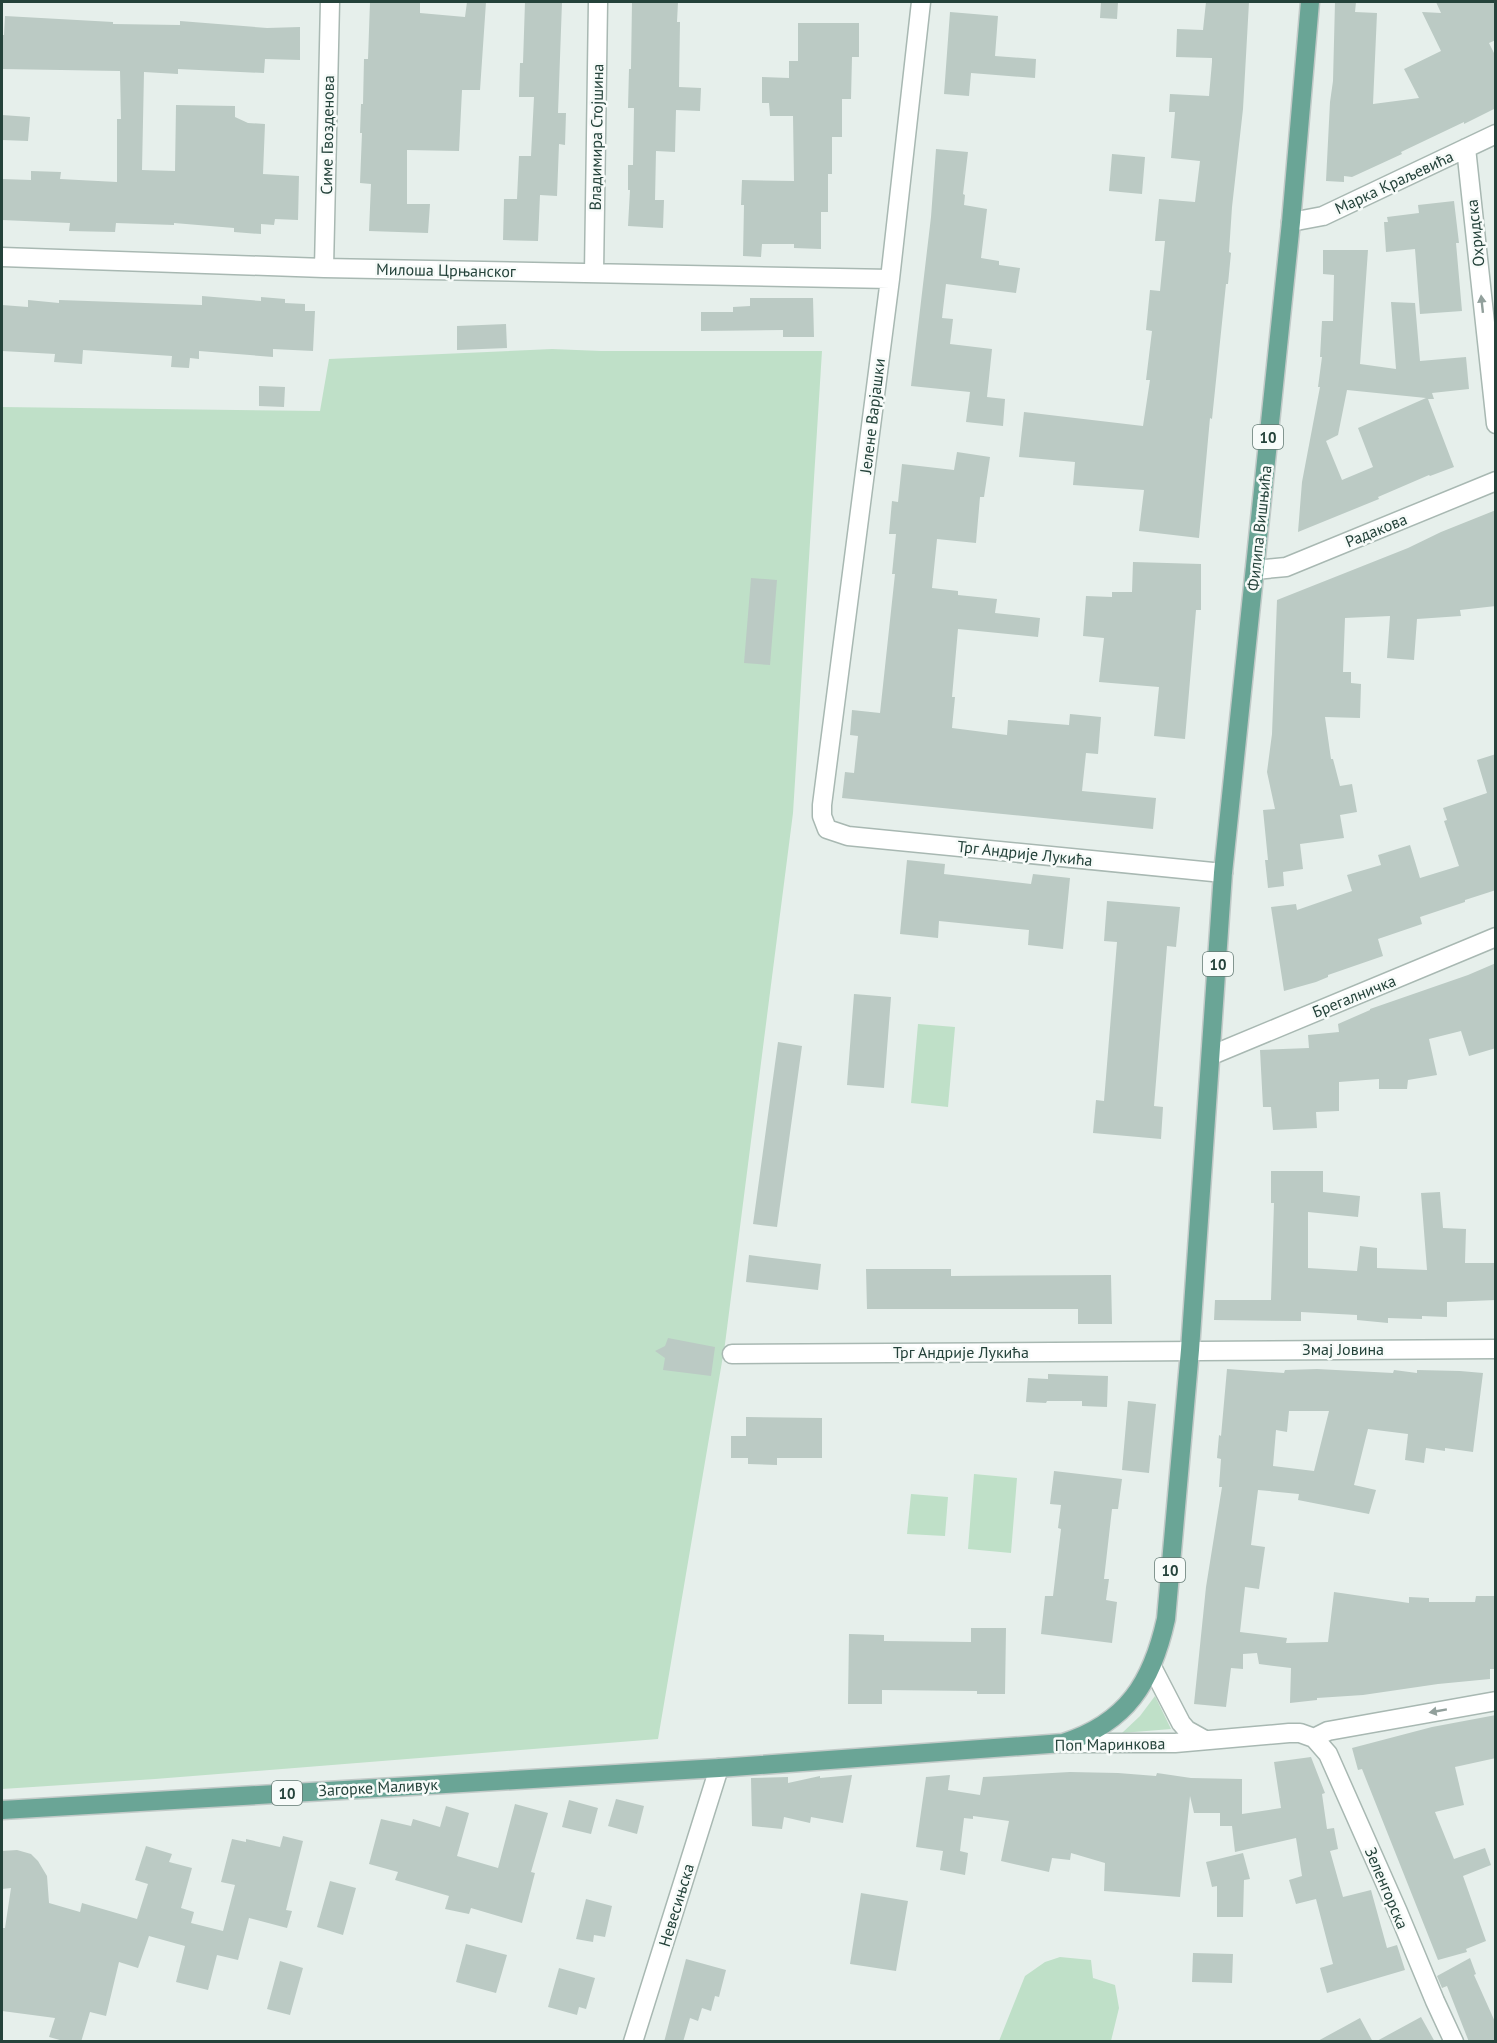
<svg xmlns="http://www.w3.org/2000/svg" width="1497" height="2043" viewBox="0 0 1497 2043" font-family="'PT Sans',sans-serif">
	<rect width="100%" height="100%" fill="#e6efeb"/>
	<path fill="#bfe0c8" d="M552 349 601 351H822L793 813 725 1344 658 1739 155 1779 2 1789V407L320 411 329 359Z
		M918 1024 955 1027 948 1107 911 1103Z
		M974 1474 1017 1478 1011 1553 968 1549Z
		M911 1494 948 1497 945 1536 907 1534Z
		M1155 1696 1171 1729 1122 1733 1140 1716Z
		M1060 1957 1091 1960 1093 1978 1115 1985 1119 2008 1111 2041H999L1025 1976 1045 1962Z"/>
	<path fill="#bbcac4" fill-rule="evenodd" d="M370 2H420V13L465 17 467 2H486L480 90H462L459 151 407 150V204H430L428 233 369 231 371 184 360 183 362 133H360L361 104H363L364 59H368Z
		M525 2H562L558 113H566L565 145 559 144 557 196 540 195 538 241 503 240 504 199H517L519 156H531L534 97H519L520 63H523Z
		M632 2H678L677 22H680L679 87 701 88 700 111 676 110 675 152 656 151 655 200H664L663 228 628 226 630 190H628V165H633L634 108H628L629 69H631Z
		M1101 2H1118L1117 19 1100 18Z
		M1206 2H1249L1243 109 1232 207 1229 252 1231 253 1228 284H1226L1212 419 1210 418 1199 538 1139 531 1144 490 1073 485 1075 462 1019 457 1024 412 1143 426 1150 380H1146L1152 331 1146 330 1150 290 1160 291 1165 241H1155L1159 199 1195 202 1200 161 1171 158 1175 112H1169L1170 94 1209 96 1212 62V58L1176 57 1177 29 1203 30Z
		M1335 2H1356L1355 12 1377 13 1373 104 1419 98 1404 69 1441 51 1422 12 1441 13 1436 2H1496V40L1489 43 1496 57V108L1464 124V122L1401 152 1402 154 1352 177 1344 176V182L1326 181 1330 102 1333 81Z
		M950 12 998 16 995 56 1036 59 1035 78 971 73 969 96 944 94Z
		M5 16 113 22V24L180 25V21L267 28 300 27V60L265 59 264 73 178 69V74L144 72 142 170 175 171 176 105 235 106V117L248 123 265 124 263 174 299 176 298 220 275 219 274 225 261 224V234L234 232V228L174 223V225L116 223 115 232 69 231 70 223 2 220V179L31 180V171L61 172 60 179 117 182V119H121L120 71 2 69V35H4Z
		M798 23H859V57H852L851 99H842V137H832V174H828V212H821V249L794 248V244H762L761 257 743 256 744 205H741L742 180 794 181 793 116H770L769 103H762V77L789 78V61H798Z
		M2 115 30 117 28 141 2 140Z
		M936 149 968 152 963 194 965 195 964 205 987 209 981 258 999 261V265L1020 268 1016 293 946 284 942 318 953 319 950 344 992 349 987 397 1005 399 1003 426 966 422 970 392 911 386 931 217Z
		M1112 154 1145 157 1142 194 1109 191Z
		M1454 201 1459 243H1456L1462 311 1420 314 1415 249 1386 252 1384 222H1388L1387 217 1419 213 1418 205Z
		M1323 250H1368L1360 364 1396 369 1391 302 1415 303 1420 361 1466 357 1469 389 1432 393 1434 399H1428L1454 467 1430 476 1429 475 1378 497 1379 499 1298 532 1302 482 1320 387H1318L1322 357H1320L1322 321H1333L1334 275 1323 274ZM1347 390 1426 398 1358 428 1373 467 1342 480 1326 441 1338 435Z
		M202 296 261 301V297L285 299V303L305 304V311H315L313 351 273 349V357L199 351V359L190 358 189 368 171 367 172 356 83 350 82 364 54 362 55 354 2 351V305L28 307V300L59 303V300L202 305Z
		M750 298H813L814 337H783V330L701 331V312H733V307L750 306Z
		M506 324 507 348 457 350V326Z
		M259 386 285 387 284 407 259 406Z
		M957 452 990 457 984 497H980L976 543 937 539 932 588 958 591V595L997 599 995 613 1040 618 1038 637 958 629 952 697H955L952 728 1007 735 1008 720 1069 725 1070 714 1101 717 1098 754 1086 753 1082 791 1156 798 1153 829 842 798 845 772 854 773 858 736 850 735 852 710 880 713 895 574H892L896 534H889L892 501 898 502 902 464 954 470Z
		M1496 510V606L1460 610 1461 616 1417 619 1414 660 1387 658 1390 616 1345 618 1343 672H1351V683L1361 684 1360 718 1325 717 1331 759H1333L1340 786 1352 784 1357 812 1340 815 1344 838 1300 844 1303 869 1283 872 1284 886 1268 888 1265 860H1268L1263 810 1275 809 1267 772 1272 734 1277 600 1408 548 1441 532Z
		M1133 562 1201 564V610H1196L1185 739 1154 736 1159 687 1099 682 1104 638 1083 636 1086 596 1112 597V592H1132Z
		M751 578 777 580 770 665 744 663Z
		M1496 754V890L1465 900V902L1420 917 1422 924 1378 939 1383 956 1328 975V977L1316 982 1284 991 1271 907 1296 904 1297 910 1352 891 1347 875 1381 865 1378 855 1410 845 1420 878 1459 866 1444 821 1447 820 1443 808 1487 793 1477 760Z
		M907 860 945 864 944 874 1031 884 1033 874 1070 878 1063 949 1028 945 1029 930 939 921 938 938 900 934Z
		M1107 901 1180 907 1176 947 1167 946 1154 1106 1163 1107 1161 1139 1093 1133 1096 1100 1104 1101 1117 942 1104 941Z
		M1496 963V1048L1469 1056 1461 1031 1429 1039 1437 1075 1408 1080 1407 1089H1379V1079L1339 1082V1111L1316 1112 1317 1128 1273 1130 1271 1107H1263L1260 1050 1309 1048 1308 1035 1339 1032 1338 1024 1370 1010V1009L1468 975Z
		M854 994 891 997 884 1088 847 1085Z
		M778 1042 802 1046 777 1227 753 1224Z
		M1271 1171H1323V1192L1360 1196 1358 1217 1308 1212V1268L1357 1271 1360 1246 1377 1248V1268L1427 1270 1421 1193 1440 1192 1443 1228 1466 1229 1465 1263H1496V1300L1447 1302V1317L1422 1316V1319L1388 1318V1323L1357 1320V1315L1301 1312V1321L1214 1320 1215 1300H1271L1274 1203H1271Z
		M749 1255 821 1264 818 1290 746 1282Z
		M866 1269H951V1276L1111 1275 1112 1324H1078V1309H867Z
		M668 1338 715 1347 711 1376 663 1370 665 1358 655 1351 665 1346Z
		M1227 1369 1284 1373 1285 1370 1317 1369 1393 1373 1394 1370 1417 1373V1370L1460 1371 1483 1373 1473 1452 1445 1448V1451L1426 1448 1424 1463 1405 1460 1408 1434 1368 1429 1354 1485 1376 1490 1369 1514 1298 1500 1299 1494 1258 1490 1251 1545 1265 1547 1259 1589 1245 1587 1240 1632 1287 1638 1286 1643 1328 1642 1334 1592 1409 1603V1597L1429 1598V1602H1475L1476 1596H1496V1669H1490V1679L1438 1684 1363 1695 1317 1698V1700L1290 1703 1291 1668 1259 1664 1257 1653 1243 1654V1669L1231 1668 1226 1707 1194 1704 1206 1587 1222 1487H1219L1221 1459 1217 1458 1219 1435 1221 1436ZM1289 1411H1329L1314 1471 1273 1466 1276 1430 1287 1432Z
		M1048 1374 1108 1376 1107 1407 1082 1406V1401H1047L1046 1403 1026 1402 1028 1378 1048 1379Z
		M1128 1401 1156 1404 1149 1473 1122 1470Z
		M746 1417 822 1418V1458H777V1465L748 1464V1458H731V1436H746Z
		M1054 1471 1122 1479 1118 1509H1112L1104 1579H1109L1106 1600 1117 1602 1112 1643 1041 1634 1045 1596H1053L1061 1529 1058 1528 1061 1505 1050 1504Z
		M971 1628H1006L1005 1694H977V1691L882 1690V1704H848L849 1634 884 1635V1641L971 1642Z
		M1496 1715V1758L1455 1767 1464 1805 1435 1812 1454 1859 1485 1848 1491 1865 1463 1876 1486 1941 1466 1949 1467 1952 1438 1960 1362 1769 1358 1770 1352 1748 1432 1727Z
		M1311 1757 1325 1793 1322 1794 1327 1829 1334 1828 1338 1849 1330 1851 1343 1897 1371 1890 1387 1948 1397 1945 1405 1970 1327 1993 1320 1968 1333 1964 1316 1899 1296 1904 1289 1880 1302 1876 1296 1838 1235 1852 1232 1826H1220V1813H1194L1190 1796 1180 1897 1104 1891 1105 1863 1071 1853 1070 1860 1052 1858 1049 1872 1001 1861 1009 1821 973 1816V1819L964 1818 960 1851 968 1853 965 1875 940 1870 943 1851 916 1847 926 1777 950 1775 948 1790 980 1795 983 1777 1070 1772 1118 1773 1156 1776 1157 1773 1191 1778 1242 1779V1814L1281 1808 1274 1762Z
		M852 1775 843 1823 811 1817 810 1823 784 1817 782 1829 752 1826 751 1778 788 1777V1783L820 1776V1778Z
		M616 1799 644 1806 637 1834 608 1826Z
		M569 1800 598 1808 591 1834 562 1827Z
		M515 1804 548 1813 531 1872 535 1873 522 1923 471 1908 469 1914 445 1909 449 1896 395 1880 398 1872 369 1864 381 1819 411 1826 413 1819 440 1827 446 1806 469 1813 457 1856 498 1868Z
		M283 1836 303 1841 286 1910 292 1911 287 1928 249 1918 238 1960 217 1955 208 1990 176 1982 185 1946 149 1936 138 1968 119 1962 106 2016 90 2012 81 2042H67L49 2037 55 2018 2 2011V1928H5L11 1888 2 1889V1851L17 1850 31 1854 38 1861 47 1876 49 1903 80 1912 82 1903 137 1919 148 1884 135 1880 146 1846 172 1854 169 1862 192 1868 181 1908 194 1912 191 1923 223 1931 235 1885 221 1882 232 1839 246 1842V1839L280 1847Z
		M1243 1853 1250 1879 1244 1880 1243 1917H1217V1886L1212 1887 1206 1862Z
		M330 1881 356 1888 343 1935 317 1927Z
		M861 1893 908 1901 896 1971 850 1964Z
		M586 1899 612 1906 605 1937 594 1935 593 1942 576 1939Z
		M466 1944 507 1955 496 1993 456 1982Z
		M1193 1953 1233 1954 1232 1983 1192 1982Z
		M1470 1958 1476 1974 1474 1975 1496 2024V2042H1469L1447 1986 1442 1988 1437 1976Z
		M686 1959 726 1970 719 1997 715 1996 711 2011 702 2008 698 2021 690 2018 683 2042H664Z
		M280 1961 303 1968 290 2015 267 2009Z
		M559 1968 595 1978 586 2009 579 2007 577 2015 548 2007Z
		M1421 2017 1435 2042H1375Z
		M1360 2018 1373 2042H1316Z"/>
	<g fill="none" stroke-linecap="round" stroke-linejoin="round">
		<defs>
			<path id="street" d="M921 2 890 279 822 805V816L827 829 848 836 1223 873
				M1466 148 1496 424
				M1291 222 1323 216 1496 134
				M2 257 324 268 890 279
				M324 268 330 2
				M594 273 598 2
				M1255 570 1286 567 1496 481
				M1212 1055 1496 937
				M732 1354 1496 1349
				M1152 1667 1181 1723 1187 1730 1205 1740
				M1314 1738 1328 1754 1398 1912 1435 2001 1454 2042
				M1065 1743H1175L1289 1733H1300L1314 1738 1328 1731 1496 1701
				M633 2042 719 1768"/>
			<path id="primary" d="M2 1810 719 1768 1063 1743C1127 1723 1152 1682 1166 1619L1190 1350 1223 873 1291 222 1310 2"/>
		</defs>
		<use href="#street" stroke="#a8b8b2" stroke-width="21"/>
		<use href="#primary" stroke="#c2cac8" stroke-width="21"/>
		<use href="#street" stroke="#fff" stroke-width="18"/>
		<use href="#primary" stroke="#6aa596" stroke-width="18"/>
	</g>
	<defs><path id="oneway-solid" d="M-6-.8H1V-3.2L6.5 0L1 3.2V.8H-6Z" transform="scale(1.5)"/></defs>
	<g fill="#92a09c">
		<use href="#oneway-solid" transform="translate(1482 304) rotate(-96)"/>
		<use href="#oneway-solid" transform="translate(1438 1711) rotate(170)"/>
	</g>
	<g text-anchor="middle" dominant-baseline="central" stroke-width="5" stroke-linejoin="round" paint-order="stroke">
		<g fill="#f7fbf9" stroke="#637a73" stroke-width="1.5">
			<rect x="1253" y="425" width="30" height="24" rx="4.5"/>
			<rect x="1203" y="952" width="30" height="24" rx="4.5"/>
			<rect x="1155" y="1558" width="30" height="24" rx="4.5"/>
			<rect x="272" y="1781" width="30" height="24" rx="4.5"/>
		</g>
		<g font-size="15" font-weight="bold" fill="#24423a">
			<text x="1268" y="437">10</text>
			<text x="1218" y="964">10</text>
			<text x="1170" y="1570">10</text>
			<text x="287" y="1793">10</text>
		</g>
		<g font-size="16" fill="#24423a" stroke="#f7fbf9">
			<text transform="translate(327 135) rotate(-89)">Симе Гвозденова</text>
			<text transform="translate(596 137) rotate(-89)">Владимира Стојшина</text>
			<text transform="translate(1394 182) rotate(-25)">Марка Краљевића</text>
			<text transform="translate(1475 233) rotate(-96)">Охридска</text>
			<text transform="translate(446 270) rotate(1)">Милоша Црњанског</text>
			<text transform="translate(872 416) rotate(-83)">Јелене Варјашки</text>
			<text transform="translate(1259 528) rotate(-84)">Филипа Вишњића</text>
			<text transform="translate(1376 530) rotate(-22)">Радакова</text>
			<text transform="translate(1025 853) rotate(6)">Трг Андрије Лукића</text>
			<text transform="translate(1354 996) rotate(-22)">Брегалничка</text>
			<text x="1343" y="1349">Змај Јовина</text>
			<text x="961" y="1352">Трг Андрије Лукића</text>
			<text transform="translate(1110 1744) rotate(-1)">Поп Маринкова</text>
			<text transform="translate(378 1787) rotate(-3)">Загорке Маливук</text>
			<text transform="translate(1387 1888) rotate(67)">Зеленгорска</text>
			<text transform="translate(676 1905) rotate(-73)">Невесињска</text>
		</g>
	</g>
	<rect width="1497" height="2043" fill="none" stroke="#24423a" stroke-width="6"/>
</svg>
